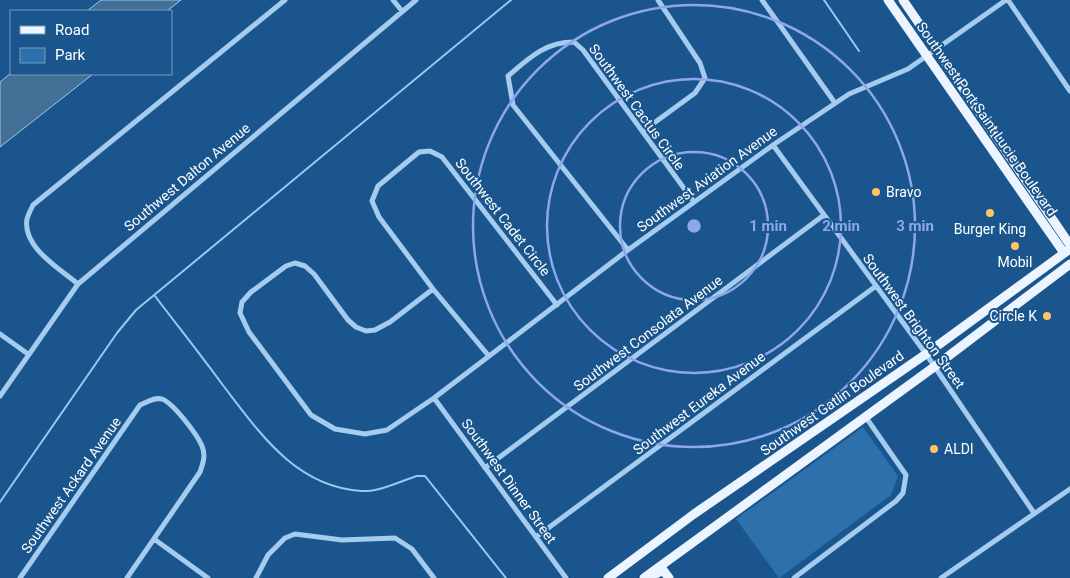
<svg xmlns="http://www.w3.org/2000/svg" width="1070" height="578" viewBox="0 0 1070 578" font-family="Roboto,sans-serif">
	<rect width="100%" height="100%" fill="#1a568d"/>
	<path fill="#2d70ab" d="M863 427 898 476 891 495 779 578 736 519Z"/>
	<path fill="#446f96" stroke="#98c9f0" d="M101 0H181L167 11H87Z
		M11 73V74H93L0 147V82Z"/>
	<g fill="none" stroke-linecap="round" stroke-linejoin="round">
		<path stroke="#98c9f0" stroke-width="2" d="M824 0 859 51
			M155 296C177 325 200 354 222 384 259 432 295 487 362 491 379 492 401 481 417 476H425L506 578
			M0 502 117 333 136 310 511 0"/>
		<path stroke="#a5ccee" stroke-width="5" d="M393 0 402 11
			M762 0 835 103
			M1008 0 1070 91
			M643 131 695 93 705 78 700 63 658 0
			M773 145 926 354 1034 513
			M628 250 513 105 508 76C529 58 545 42 574 42L583 50 694 202
			M78 284C60 269 22 247 27 219 28 215 31 209 33 205L285 0
			M433 289 390 322 375 330 366 331 356 327 348 320 314 274 305 266 295 263 286 266 251 292 242 302 240 313 249 332 311 415 335 429 365 434 387 430 434 398 628 250 773 145 849 94 908 69 1006 0
			M0 334 28 354
			M488 355 433 289 379 217 372 201 378 186 419 152 430 151 442 157 557 305
			M0 396 78 284 416 0
			M434 398 566 578
			M485 468 824 215
			M536 537 876 286
			M154 539 208 578
			M20 578 140 405C147 402 154 397 162 399 173 403 197 434 202 446 206 456 203 463 200 472L127 578
			M256 578 268 555 285 538 295 534 342 540 395 538 412 549 434 578
			M794 578 896 501 903 493 906 475 865 416
			M941 578 1070 489"/>
		<path stroke="#ecf5ff" stroke-width="9" d="M888 0 1064 253
			M903 0 1070 245
			M654 575 663 570 669 578
			M608 578 694 514 926 354 1070 249
			M644 578 934 367 1070 264"/>
	</g>
	<g fill="none" stroke="#8ea6ec" stroke-width="2.5">
		<circle cx="694" cy="226" r="74"/>
		<circle cx="694" cy="226" r="147"/>
		<circle cx="694" cy="226" r="221"/>
	</g>
	<g fill="#ffc462" stroke="#1a568d" stroke-width="2">
		<circle cx="876" cy="192" r="5"/>
		<circle cx="990" cy="213" r="5"/>
		<circle cx="1015" cy="246" r="5"/>
		<circle cx="1047" cy="316" r="5"/>
		<circle cx="934" cy="449" r="5"/>
	</g>
	<g text-anchor="middle" dominant-baseline="central" stroke-width="4" stroke-linejoin="round" paint-order="stroke">
		<g font-size="14" fill="#fff" stroke="#1a568d">
			<text transform="translate(637 107) rotate(54)">Southwest Cactus Circle</text>
			<text transform="translate(987 119) rotate(55)">Southwest Port Saint Lucie Boulevard</text>
			<text transform="translate(187 177) rotate(-40)">Southwest Dalton Avenue</text>
			<text transform="translate(707 179) rotate(-36)">Southwest Aviation Avenue</text>
			<text transform="translate(503 217) rotate(52)">Southwest Cadet Circle</text>
			<text transform="translate(914 321) rotate(54)">Southwest Brighton Street</text>
			<text transform="translate(648 333) rotate(-37)">Southwest Consolata Avenue</text>
			<text transform="translate(699 403) rotate(-37)">Southwest Eureka Avenue</text>
			<text transform="translate(832 403) rotate(-35)">Southwest Gatlin Boulevard</text>
			<text transform="translate(509 481) rotate(54)">Southwest Dinner Street</text>
			<text transform="translate(71 485) rotate(-55)">Southwest Ackard Avenue</text>
		</g>
		<g font-size="14" fill="#fff" stroke="#1a568d" text-anchor="start">
			<text x="886" y="192">Bravo</text>
			<text x="990" y="229" text-anchor="middle">Burger King</text>
			<text x="1015" y="262" text-anchor="middle">Mobil</text>
			<text x="1037" y="316" text-anchor="end">Circle K</text>
			<text x="944" y="449">ALDI</text>
		</g>
	</g>
	<circle cx="694" cy="226" r="8" fill="#8ea6ec" stroke="#1a568d" stroke-width="2.5"/>
	<g font-size="15" text-anchor="middle" font-weight="bold" fill="#8ea6ec" stroke="#1a568d" stroke-width="4" stroke-linejoin="round" paint-order="stroke">
		<text x="768" y="231">1 min</text>
		<text x="841" y="231">2 min</text>
		<text x="915" y="231">3 min</text>
	</g>
	<rect x="10" y="10" width="162" height="65" fill="#1a568d" stroke="#769abb"/>
	<rect x="20" y="26" width="25" height="8" fill="#ecf5ff" stroke="#769abb"/>
	<text x="55" y="35" font-size="15" fill="#ffffff">Road</text>
	<rect x="20" y="48" width="25" height="15" fill="#2d70ab" stroke="#769abb"/>
	<text x="55" y="60" font-size="15" fill="#ffffff">Park</text>
</svg>
